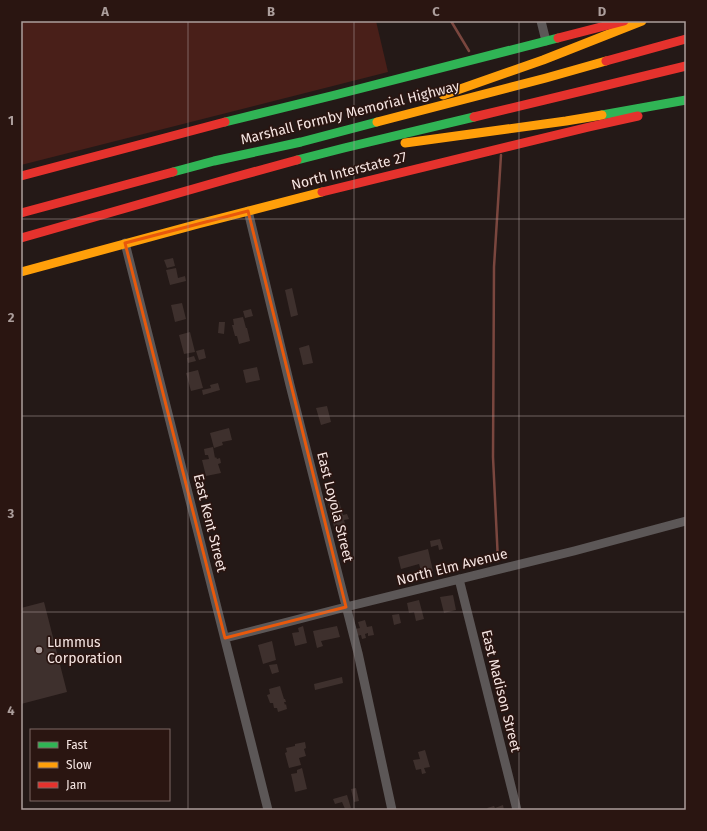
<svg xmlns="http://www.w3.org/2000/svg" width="707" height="831" viewBox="0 0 707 831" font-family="'Fira Sans',sans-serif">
	<rect width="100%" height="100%" fill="#241917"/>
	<path fill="#491f19" d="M21 21H376L388 72 21 165Z"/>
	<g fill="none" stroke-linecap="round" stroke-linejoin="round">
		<path stroke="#7a463e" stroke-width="2.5" d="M451 21 469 51
			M498 561 493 457 494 267 501 155"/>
	</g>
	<path fill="#3e302d" d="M173 258 175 266 167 268 164 260Z
		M176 268 178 278 185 276 186 281 170 285 166 270Z
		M292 288 298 315 291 317 285 290Z
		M182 303 186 319 175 322 171 305Z
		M251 309 253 316 245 318 243 311Z
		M243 317 246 328H247L250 341 239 344 237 336H235L232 325H234L233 319Z
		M219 322H225L224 334 218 333Z
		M190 332 195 352 184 354 179 335Z
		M309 345 313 363 303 365 299 348Z
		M204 349 206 358 199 360 196 351Z
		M194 356 196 361 188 363 187 358Z
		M257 367 260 380 246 383 243 370Z
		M198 370 203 388 191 391 186 373Z
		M218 383 220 390 203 395 202 390 211 388 210 385Z
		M327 406 331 422 321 425 316 408Z
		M229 428 232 440 222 442 223 445 214 448 210 433Z
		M213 447 215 458 216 457 217 459 220 458 221 463 218 464 221 473 206 476 202 460 209 459 208 455H205L204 449Z
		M339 501 343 515 347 514 349 519 344 520 345 524 334 527 328 504Z
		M440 539 443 549 439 550 438 545 431 547 430 541Z
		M428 549 433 571 422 574 419 564 401 569 398 557Z
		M453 595 456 610 444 613 440 597Z
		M419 600 424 619 416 621 414 612 409 613 407 603Z
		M44 602 67 692 21 704V608Z
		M399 614 401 623 394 625 392 615Z
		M365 620 367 627 372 626 374 635 368 636V633L365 634 366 638 362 639 361 635 357 636 355 629 360 628 358 622Z
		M303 626 307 643 295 646 292 633 299 632 298 628Z
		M337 626 340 637 321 641 323 646 317 648 313 631Z
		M272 641 276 660 263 664 258 645Z
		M277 664 279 672 272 674 269 665Z
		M342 677 343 683 315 690 314 684Z
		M280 686 284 699H285L286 702H284L285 705 286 704 287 709 278 712 277 708H274L273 703H270L267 695 270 694 269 689Z
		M305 742 306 748 304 749 306 756 299 758 301 765 289 768 285 753 287 752 286 748 295 746V744Z
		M425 750 430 767 424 768 426 773 422 774 421 769 416 770 413 760 420 759 418 752Z
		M302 768 307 789 295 792 291 774 297 773V770Z
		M356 788 359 801 354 802 351 789Z
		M347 795 351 808 345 809 342 802 335 804 333 799Z
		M503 805 504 810H488L487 808 494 806 495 808Z"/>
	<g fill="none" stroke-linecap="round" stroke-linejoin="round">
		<path stroke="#5c5757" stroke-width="9" d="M541 21 546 41
			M248 211 290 385 358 653 392 810
			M125 243 268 810
			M459 579 517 810
			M225 638 346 607 574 551 686 521"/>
		<path stroke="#30b455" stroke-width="9" d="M602 115 686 100
			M225 122 335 95 558 38
			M297 160 344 148 474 117
			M173 172 214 161 301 142 377 122"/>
		<path stroke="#ff9f0a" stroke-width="9" d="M443 95 543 60 642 21
			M377 122 546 78 606 61
			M405 143 566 121 602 115
			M21 272 198 224 322 192"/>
		<path stroke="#e5322d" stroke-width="9" d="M558 38 624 21
			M606 61 686 39
			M474 117 686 66
			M21 176 225 122
			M322 192 589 127 638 116
			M21 213 173 172
			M21 238 228 179 297 160"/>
	</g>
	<path fill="none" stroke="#e8590c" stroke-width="3" stroke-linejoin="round" d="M248 211 346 607 225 638 125 243Z"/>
	<path fill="none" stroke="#ac9e9c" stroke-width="1" stroke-opacity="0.55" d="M188 21V810M354 21V810M519 21V810M21 219H686M21 416H686M21 612H686"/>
	<circle fill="#ac9e9c" stroke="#2a1511" stroke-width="1.5" cx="39" cy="650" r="4"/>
	<g text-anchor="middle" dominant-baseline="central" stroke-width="3.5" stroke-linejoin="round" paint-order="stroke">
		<g font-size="14" fill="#f6e6e3" stroke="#2a1511">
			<text transform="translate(350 113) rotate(-14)">Marshall Formby Memorial Highway</text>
			<text transform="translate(349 171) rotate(-14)">North Interstate 27</text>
			<text transform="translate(335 507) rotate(76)">East Loyola Street</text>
			<text transform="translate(210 523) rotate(76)">East Kent Street</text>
			<text transform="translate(452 567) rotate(-14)">North Elm Avenue</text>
			<text transform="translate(501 691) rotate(76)">East Madison Street</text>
		</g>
		<g font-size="14" fill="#f6e6e3" stroke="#2a1511" text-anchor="start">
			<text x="47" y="642">Lummus<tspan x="47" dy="16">Corporation</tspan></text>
		</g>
	</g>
	<rect width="707" height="831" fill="none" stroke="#2a1511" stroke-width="44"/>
	<rect x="30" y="729" width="140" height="72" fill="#2a1511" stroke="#7c6965"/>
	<rect x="38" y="742" width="20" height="6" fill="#30b455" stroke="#7c6965"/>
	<text x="66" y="749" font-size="12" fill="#f6e6e3">Fast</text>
	<rect x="38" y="762" width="20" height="6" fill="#ff9f0a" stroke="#7c6965"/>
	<text x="66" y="769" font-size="12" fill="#f6e6e3">Slow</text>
	<rect x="38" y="782" width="20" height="6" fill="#e5322d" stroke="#7c6965"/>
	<text x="66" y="789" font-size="12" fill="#f6e6e3">Jam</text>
	<rect x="22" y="22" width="663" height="787" fill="none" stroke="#ac9e9c" stroke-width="1.5"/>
	<g font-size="13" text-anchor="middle" font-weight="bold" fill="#ac9e9c">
		<text x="105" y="16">A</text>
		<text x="271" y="16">B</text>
		<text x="436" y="16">C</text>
		<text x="602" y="16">D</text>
		<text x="11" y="125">1</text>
		<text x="11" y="322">2</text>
		<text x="11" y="518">3</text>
		<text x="11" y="715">4</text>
	</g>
</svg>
